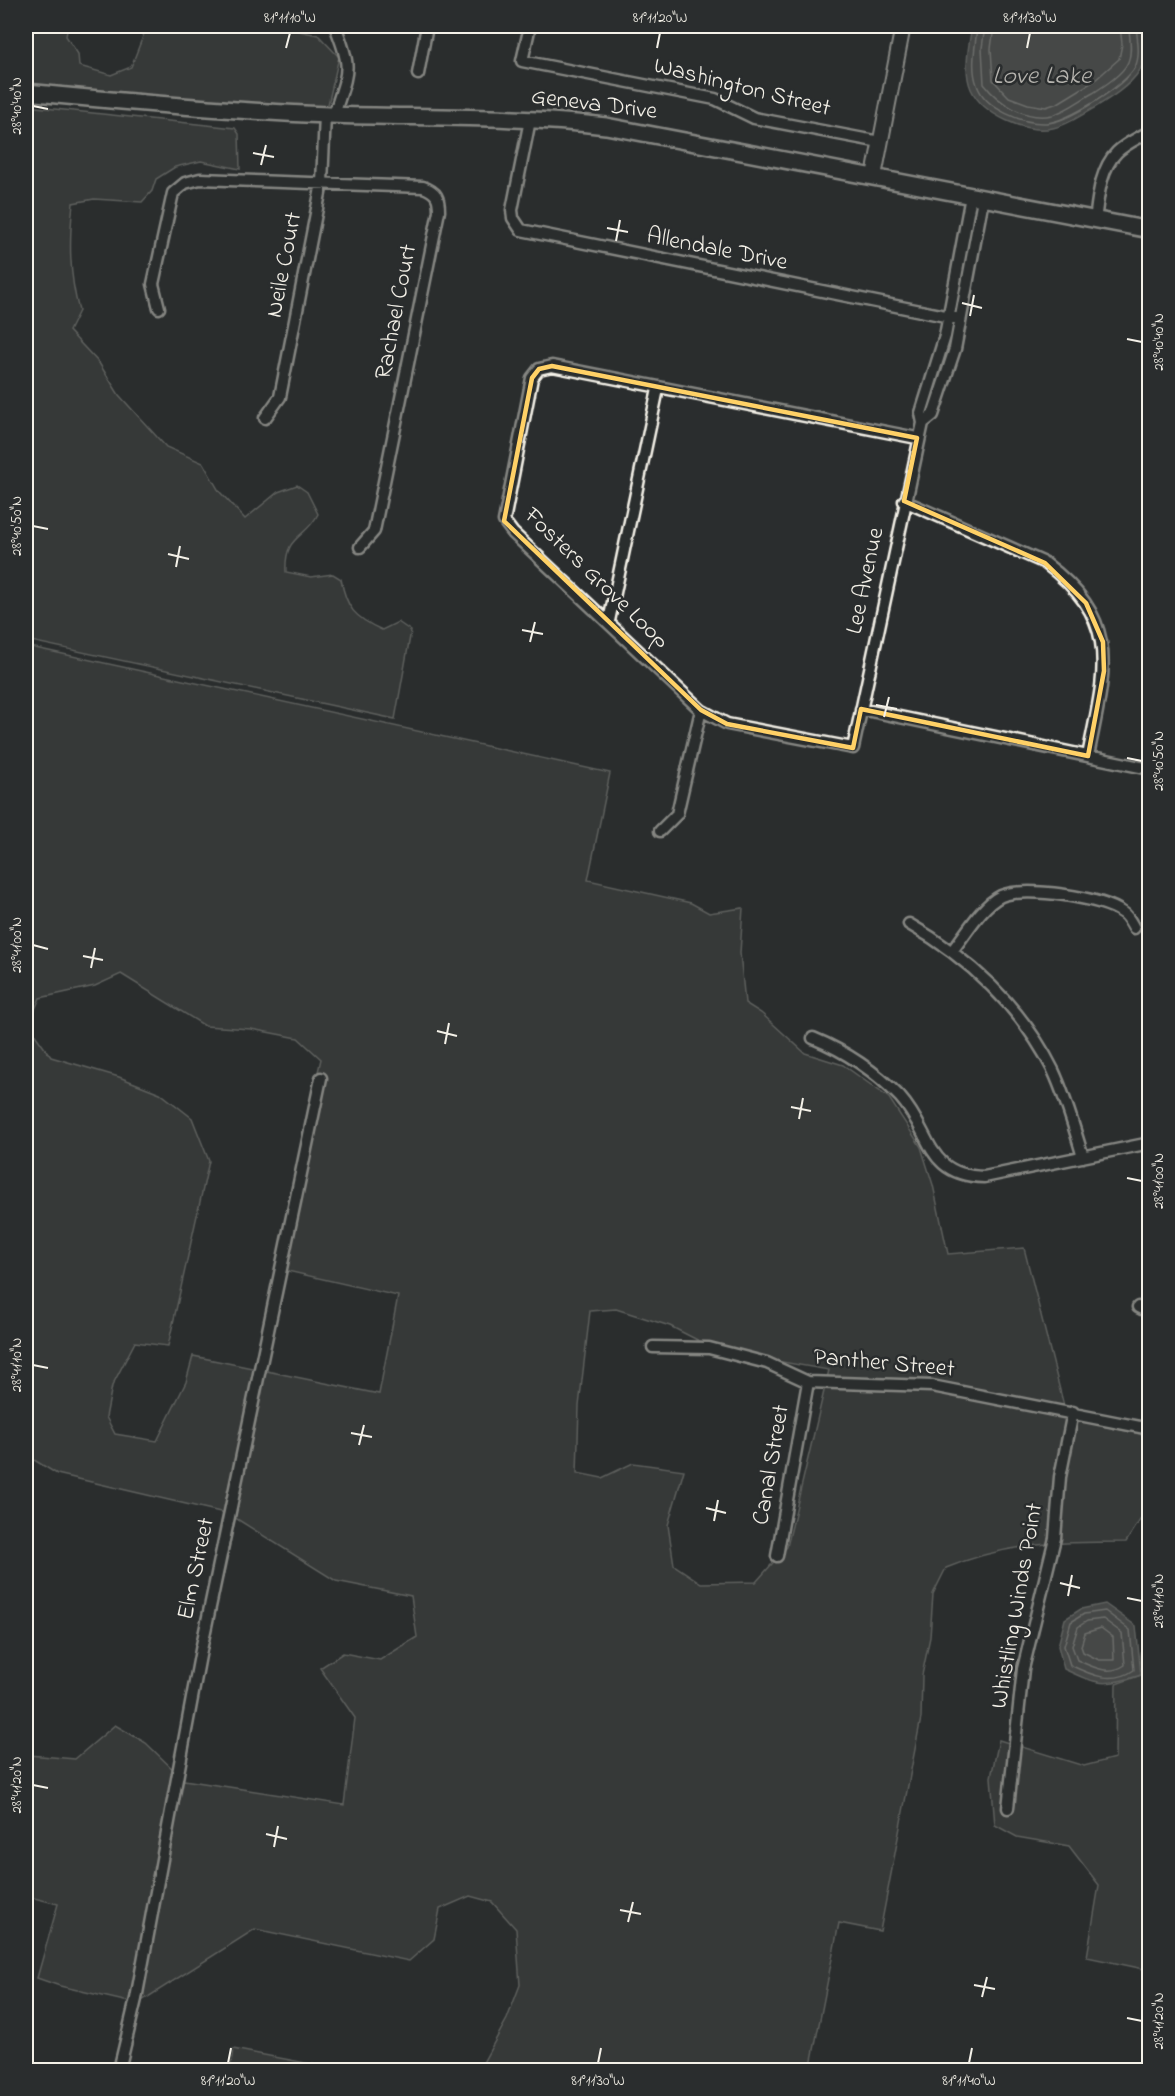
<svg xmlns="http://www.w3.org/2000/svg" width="1175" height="2096" viewBox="0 0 1175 2096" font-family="'Indie Flower',sans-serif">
	<rect width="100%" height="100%" fill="#2a2d2e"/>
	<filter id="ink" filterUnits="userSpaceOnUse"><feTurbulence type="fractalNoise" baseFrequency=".0167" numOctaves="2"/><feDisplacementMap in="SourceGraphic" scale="12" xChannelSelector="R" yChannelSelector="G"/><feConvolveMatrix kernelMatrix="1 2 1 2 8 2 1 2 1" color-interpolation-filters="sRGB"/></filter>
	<g filter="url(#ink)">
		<path fill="#444645" stroke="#9c9c96" stroke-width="1.5" fill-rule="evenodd" d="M26 26H68L66 36 78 54 79 66 111 75 131 67 147 26H275L318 35 339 57 327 109 154 99 26 86Z
			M26 106 235 128 239 134 240 169 201 161 175 167 156 179 152 191 142 202 94 199 73 203C69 241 69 274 79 311L69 331 99 363 119 395 166 447 203 463 219 491 245 519 278 492 297 485 307 492 318 514C305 540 284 534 286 572L311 577 333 574 341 579C346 608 355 618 382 630L398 622 411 631 395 719 26 640Z
			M26 646 610 773 588 880 691 903 709 913 743 908 740 953 745 1003 761 1013 805 1053 843 1065 889 1098 921 1147 933 1185 948 1254 1024 1248 1067 1418 1149 1436V1506L1126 1542C1059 1542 1009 1542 946 1568L933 1594 930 1637 922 1675 921 1718 880 1931 839 1923 810 2070H479L507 2019 520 1985 516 1929 492 1902 470 1896 440 1909 434 1939 409 1961 255 1929 137 2004 60 1986 37 1978 58 1904 26 1896V1752L29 1755 75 1759 115 1725 146 1743 184 1780 344 1805 355 1718 320 1668 343 1653 380 1660 417 1637 411 1596 336 1581 229 1514 57 1474 26 1455ZM121 974 205 1026 251 1029 298 1038 321 1059 308 1115 283 1270 398 1296 379 1394 193 1356 186 1382 157 1441 115 1434 106 1417 112 1386 135 1342 168 1346 209 1161 192 1118 160 1093 119 1077 51 1057 28 1025 40 998 95 986ZM616 1309 670 1326 719 1351 829 1370 787 1547 756 1582 701 1583 674 1565 668 1525 684 1470 633 1463 602 1478 577 1473 579 1406 590 1311Z
			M1141 1675 1149 1682V1970L1087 1957 1099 1885 1069 1846 1017 1837 995 1825 991 1777 999 1740 1084 1766 1115 1758 1116 1684Z
			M233 2049 342 2070H230Z"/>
		<path fill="#676866" stroke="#9f9f9a" stroke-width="1.5" d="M972 26H1142C1145 38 1146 59 1140 70 1130 86 1109 99 1094 108 1081 115 1068 125 1053 128 1026 134 983 115 971 89 963 71 969 44 972 26Z
			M1105 1604 1136 1626 1141 1675C1104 1687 1098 1685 1064 1669L1058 1646 1065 1619 1081 1609Z"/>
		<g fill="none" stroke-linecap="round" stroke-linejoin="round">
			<path stroke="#bcbab4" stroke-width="1.5" d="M977 26C976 45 970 66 977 85 985 109 1023 124 1046 123 1066 123 1126 85 1135 67 1141 55 1137 38 1136 26
				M985 26 982 48 984 84C998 103 1027 121 1052 115 1067 111 1080 100 1093 93 1104 86 1123 74 1128 62 1133 51 1129 37 1129 26
				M994 26 991 49 993 80 1009 97 1028 104 1046 107 1058 103 1094 81 1119 59 1122 44 1120 26
				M1105 1611 1130 1630 1134 1670C1113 1685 1091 1675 1070 1665L1064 1646 1071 1622 1084 1614Z
				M1103 1619 1122 1633 1125 1665C1109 1676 1093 1667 1077 1660L1072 1646 1078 1627 1087 1621Z
				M1101 1628 1113 1637 1114 1660H1099L1083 1652 1081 1646 1085 1633Z"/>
			<defs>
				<path id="minor" d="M530 26 522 61 715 99 754 118 880 142
					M418 74 427 26
					M334 115C348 70 353 70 335 26
					M530 120 512 210 513 218 521 230 960 319
					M1095 221C1098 198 1100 169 1117 152 1126 143 1139 138 1150 131
					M159 308 153 284 173 193 185 183 200 179 423 187C437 192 439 198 439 211L374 531 360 547
					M265 418 280 397 322 183 325 115
					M923 423 933 415 955 349 983 199
					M917 438 552 366 539 369 532 378 504 521 513 533 701 710 727 724 853 748 923 423 921 413 945 336 971 196
					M904 501 1045 563C1124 622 1104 673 1088 756
					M609 621 658 389
					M861 709 1150 769
					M660 831 677 814 701 710
					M909 924C968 957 1022 1008 1053 1070 1066 1098 1074 1127 1083 1157
					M952 951C966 934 981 906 1001 896 1026 886 1102 897 1123 913 1128 916 1131 923 1134 928
					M813 1038C847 1052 874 1070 900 1097 933 1134 925 1175 984 1177L1150 1143
					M1138 1307 1150 1313
					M653 1347 709 1348 767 1363 808 1382 932 1386 1150 1429
					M777 1556 808 1382
					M1008 1808 1023 1669 1055 1538 1060 1477 1073 1412
					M119 2070 136 1999 201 1650 321 1078"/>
				<path id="tertiary" d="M874 176 903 26"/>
				<path id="secondary" d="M26 92C126 102 227 111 329 115 421 118 514 115 606 126L1150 230"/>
			</defs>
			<use href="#minor" stroke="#f4f1e8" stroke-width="15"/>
			<use href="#tertiary" stroke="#f4f1e8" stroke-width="18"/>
			<use href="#secondary" stroke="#f4f1e8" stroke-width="20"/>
			<use href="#minor" stroke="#2a2d2e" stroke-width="10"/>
			<use href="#tertiary" stroke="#2a2d2e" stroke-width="14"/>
			<use href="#secondary" stroke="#2a2d2e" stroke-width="15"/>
		</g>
	</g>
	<path d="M0 0H1175V2096H0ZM552 366 917 438 904 501 1045 563 1086 603 1103 642 1104 671 1088 756 861 709 853 748 727 724 701 710 504 521 532 378 539 369Z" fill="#2a2d2e" fill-opacity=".55" fill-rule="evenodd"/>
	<path fill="none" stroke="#ffd166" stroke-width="4.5" stroke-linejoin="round" d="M552 366 917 438 904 501 1045 563 1086 603 1103 642 1104 671 1088 756 861 709 853 748 727 724 701 710 504 521 532 378 539 369Z"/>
	<path fill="none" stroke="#f4f1e8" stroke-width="2" d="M286 48 290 33M657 48 660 33M1027 48 1030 33M33 106 48 109M253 153 274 157M261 165 266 145M607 228 628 232M616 241 620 220M962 303 982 308M970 316 974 295M1127 339 1142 342M33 526 48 529M168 554 189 559M176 567 180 546M522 630 543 634M530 642 535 622M876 705 897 709M884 717 889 697M1127 758 1142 761M33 945 48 949M83 956 103 960M91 968 95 948M437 1031 457 1036M445 1044 449 1023M791 1107 811 1111M799 1119 803 1098M1127 1178 1142 1181M33 1365 48 1368M351 1433 372 1437M359 1445 364 1425M706 1508 726 1513M714 1521 718 1500M1060 1583 1080 1588M1068 1596 1072 1575M1127 1598 1142 1601M33 1785 48 1788M266 1834 287 1839M274 1847 278 1826M620 1910 641 1914M628 1922 633 1902M974 1985 995 1989M982 1997 987 1977M1127 2018 1142 2021M228 2063 231 2048M598 2063 601 2048M969 2063 972 2048"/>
	<g text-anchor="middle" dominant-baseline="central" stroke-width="5" stroke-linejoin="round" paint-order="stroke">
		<g font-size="24" fill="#f4f1e8" stroke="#2a2d2e">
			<text transform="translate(742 88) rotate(14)">Washington Street</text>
			<text transform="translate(594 105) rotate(7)">Geneva Drive</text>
			<text transform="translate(717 250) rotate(11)">Allendale Drive</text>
			<text transform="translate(285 265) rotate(-79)">Neile Court</text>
			<text transform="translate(397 312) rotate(-79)">Rachael Court</text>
			<text transform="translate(596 579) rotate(44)">Fosters Grove Loop</text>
			<text transform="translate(866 581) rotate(-78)">Lee Avenue</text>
			<text transform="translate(884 1364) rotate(5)">Panther Street</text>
			<text transform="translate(772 1465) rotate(-80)">Canal Street</text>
			<text transform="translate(197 1569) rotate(-78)">Elm Street</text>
			<text transform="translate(1018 1606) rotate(-80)">Whistling Winds Point</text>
		</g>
		<g font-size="26" font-style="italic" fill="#b5b3ae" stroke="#2a2d2e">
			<text x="1042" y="77">Love Lake</text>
		</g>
	</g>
	<rect width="1175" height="2096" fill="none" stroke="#2a2d2e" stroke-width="66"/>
	<rect x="33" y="33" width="1109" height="2030" fill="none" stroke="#f4f1e8" stroke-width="2"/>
	<g font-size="15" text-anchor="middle" fill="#f4f1e8">
		<text x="290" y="22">81°11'10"W</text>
		<text x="660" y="22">81°11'20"W</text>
		<text x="1030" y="22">81°11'30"W</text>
		<text transform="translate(16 106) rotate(-90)" y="5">28°40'40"N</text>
		<text transform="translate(1158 342) rotate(-90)" y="5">28°40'40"N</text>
		<text transform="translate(16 526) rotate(-90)" y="5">28°40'50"N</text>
		<text transform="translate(1158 761) rotate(-90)" y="5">28°40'50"N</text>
		<text transform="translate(16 945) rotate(-90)" y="5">28°41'00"N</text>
		<text transform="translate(1158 1181) rotate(-90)" y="5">28°41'00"N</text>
		<text transform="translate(16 1365) rotate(-90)" y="5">28°41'10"N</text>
		<text transform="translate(1158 1601) rotate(-90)" y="5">28°41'10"N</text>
		<text transform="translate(16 1785) rotate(-90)" y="5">28°41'20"N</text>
		<text transform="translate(1158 2021) rotate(-90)" y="5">28°41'20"N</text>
		<text x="228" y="2085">81°11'20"W</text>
		<text x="598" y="2085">81°11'30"W</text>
		<text x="969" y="2085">81°11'40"W</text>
	</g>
</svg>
